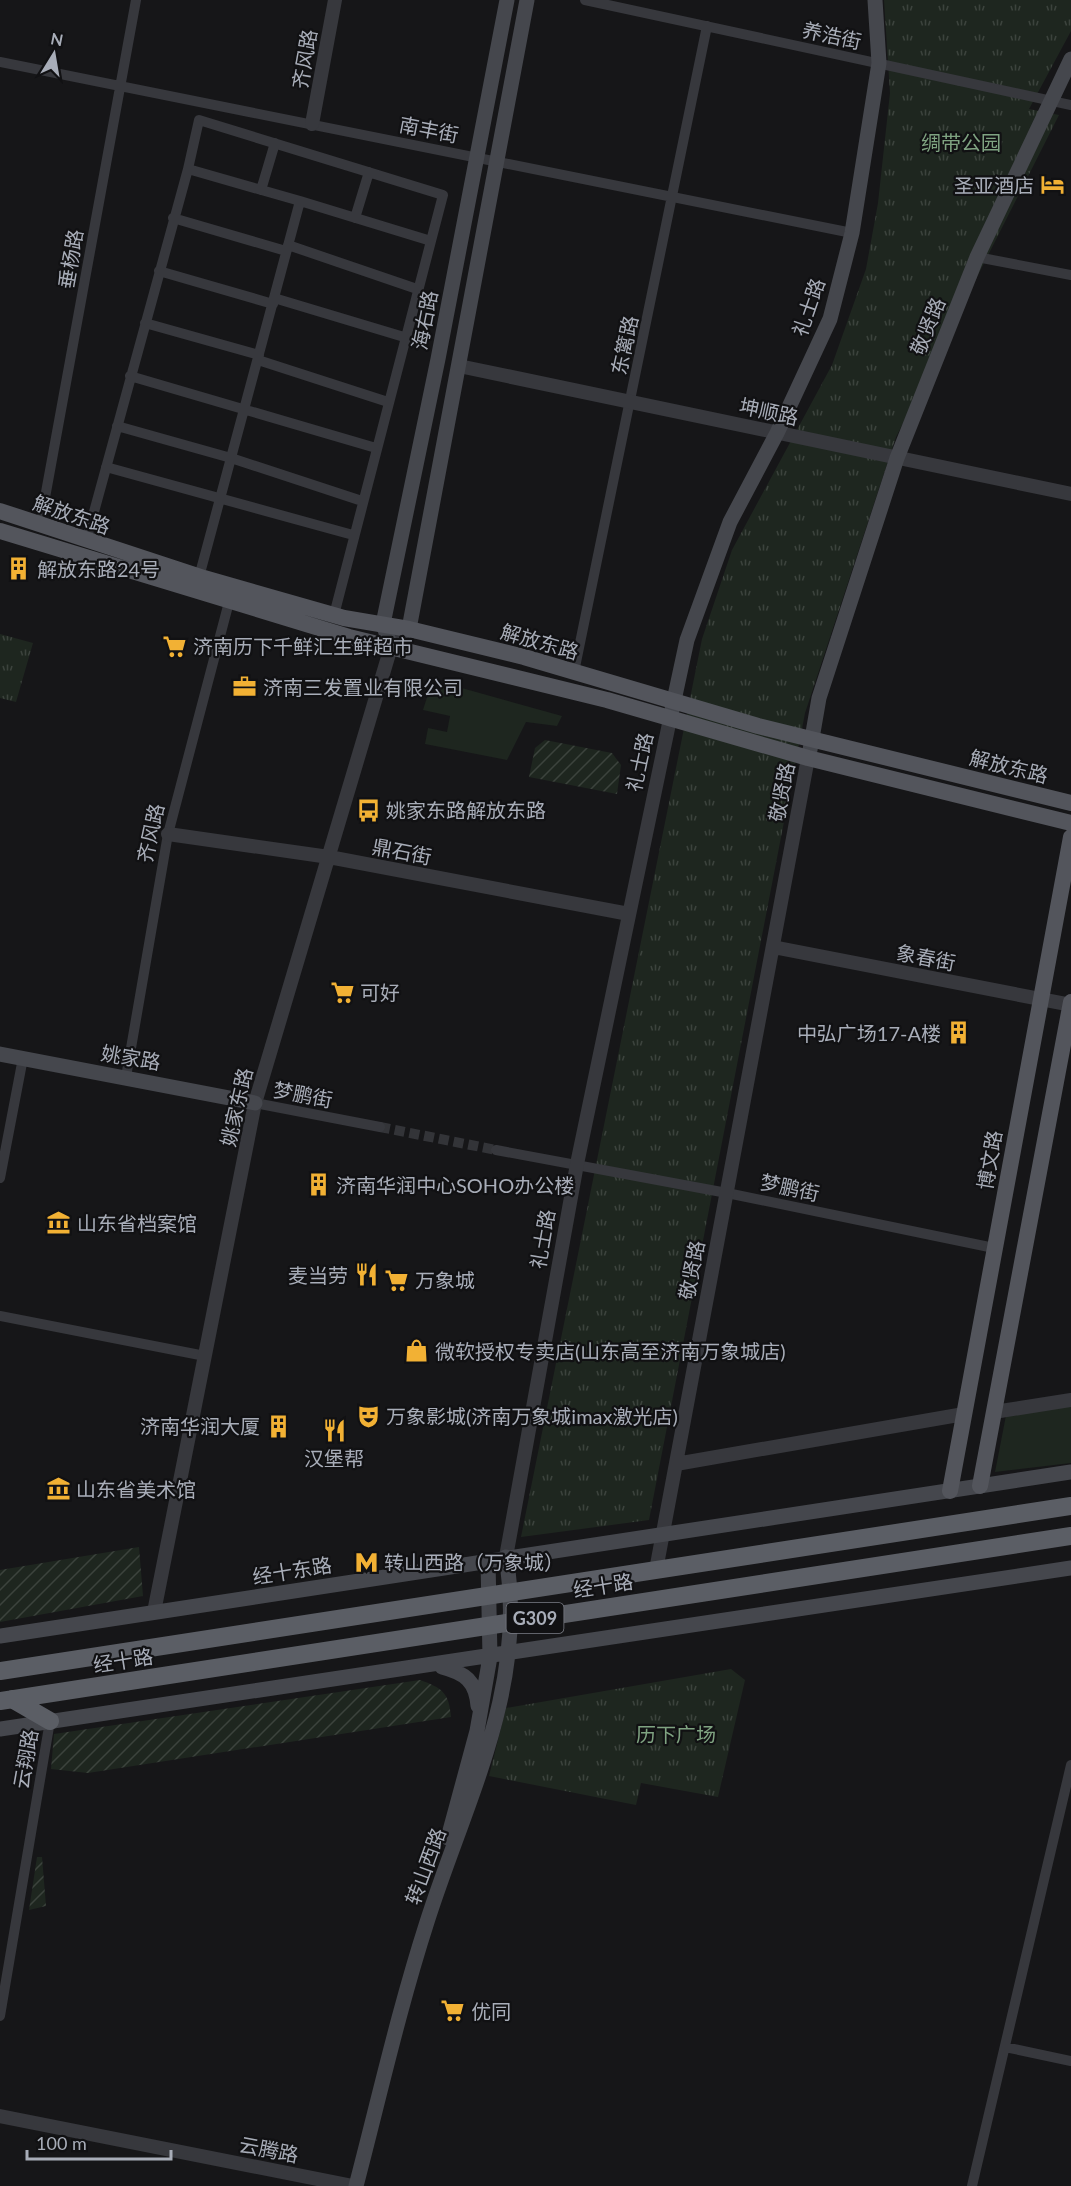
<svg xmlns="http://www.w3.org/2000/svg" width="1071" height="2186" viewBox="0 0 1071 2186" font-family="Lato,'Noto Sans SC',sans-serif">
	<defs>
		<pattern id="park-tufts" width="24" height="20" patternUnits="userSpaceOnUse" patternTransform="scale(1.5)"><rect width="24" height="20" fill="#1e261f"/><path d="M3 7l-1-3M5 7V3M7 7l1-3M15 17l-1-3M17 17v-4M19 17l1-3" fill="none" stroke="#3c433d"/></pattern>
		<pattern id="garden-furrows" width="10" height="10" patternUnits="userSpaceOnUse" patternTransform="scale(1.5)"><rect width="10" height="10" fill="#1e261f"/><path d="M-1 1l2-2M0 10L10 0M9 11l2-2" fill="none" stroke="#3c433d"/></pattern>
	</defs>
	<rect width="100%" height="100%" fill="#161618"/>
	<path fill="#1e261f" d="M451 685 562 716 557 726 526 722 507 760 425 744 428 728 447 732 450 716 423 710 429 691Z
		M1071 1398V1463L995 1472 1008 1405Z"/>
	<path fill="url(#park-tufts)" d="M884 0H1071V31L1029 109 1059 115 896 437 805 713 649 1520 521 1537 702 639 732 550 832 365 866 269 878 203 890 93Z
		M0 634 33 643 16 702 0 698Z
		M731 1669 745 1680 718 1797 641 1783 636 1805 489 1776 506 1708Z"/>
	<path fill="url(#garden-furrows)" d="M545 740 612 753 621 765 617 794 529 777 535 748Z
		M139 1547 143 1596 0 1622V1570Z
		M420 1680C442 1688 449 1692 451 1717L88 1773 51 1769 54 1734Z
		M37 1857H42L46 1906 29 1910Z"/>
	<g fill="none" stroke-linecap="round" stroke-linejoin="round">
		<path stroke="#333438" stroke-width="10" stroke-dasharray="10 5" stroke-linecap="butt" d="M380 1127 496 1150"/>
		<path stroke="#37383d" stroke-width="10" d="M585 0 1071 105
			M0 62 852 233
			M261 190 275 143
			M173 218 286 251
			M355 218 369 172
			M288 245 417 289
			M977 257 1071 275
			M159 271 273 304
			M274 298 404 337
			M145 323 259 355
			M258 360 388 402
			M130 376 376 448
			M117 426 231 458 362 501
			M106 467 353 535
			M40 525 136 0
			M86 541 188 169
			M199 577 300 201 431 241 443 195 199 120 188 169 300 201
			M334 615 431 241
			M574 672 707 26
			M126 1077 168 834 229 602
			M255 1103 380 1127
			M496 1150 727 1193 994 1248
			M0 1178 23 1058
			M0 1316 205 1356
			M0 2016 50 1721
			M1005 2047 1071 2061
			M972 2186 1071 1765"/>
		<path stroke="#37383d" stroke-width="14" d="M312 124 335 0
			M459 366 1071 494
			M168 834 329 857 629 914
			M773 947 1071 1005
			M994 1412 1071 1400
			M676 1464 964 1414
			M506 1557 577 1164 670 719
			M656 1570 808 758
			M154 1612 255 1103 391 647 409 629
			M0 2116 353 2186"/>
		<path stroke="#45474d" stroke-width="15" d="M409 629 527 0
			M391 647 383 624 438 359 507 0
			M670 719 687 640 730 522 777 433 830 319 852 233 879 63 875 0
			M810 750 819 698 897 458 977 257 1071 59
			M0 1054 255 1103
			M0 1636 1071 1472
			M442 1667C465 1673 476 1681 478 1706
			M0 1729 1071 1568
			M448 1838 477 1731 490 1657 488 1561
			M356 2186C379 2098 399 2009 427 1922 465 1802 528 1687 506 1557"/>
		<path stroke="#53555c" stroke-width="16" d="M0 511 204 578 344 618 409 629 524 657 758 726 1071 803
			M0 531 349 637 607 700 808 758 1071 823
			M980 1486 1071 1002
			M950 1491 1071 837"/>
		<path stroke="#5b5e65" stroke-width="18" d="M0 1671 1071 1506
			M12 1699 50 1721
			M0 1701 1071 1536"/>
	</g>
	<defs>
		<symbol id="hotel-bare" viewBox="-9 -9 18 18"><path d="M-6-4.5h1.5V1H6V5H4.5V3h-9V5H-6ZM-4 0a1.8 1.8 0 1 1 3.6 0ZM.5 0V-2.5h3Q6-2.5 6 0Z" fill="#f2b134" stroke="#111113" stroke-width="2.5" paint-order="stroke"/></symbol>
		<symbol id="building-bare" viewBox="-9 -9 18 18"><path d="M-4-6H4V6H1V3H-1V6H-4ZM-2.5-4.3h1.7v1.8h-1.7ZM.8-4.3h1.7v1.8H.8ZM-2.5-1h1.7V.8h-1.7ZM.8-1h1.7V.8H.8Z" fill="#f2b134" stroke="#111113" stroke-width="2.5" paint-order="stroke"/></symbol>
		<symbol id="supermarket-bare" viewBox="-9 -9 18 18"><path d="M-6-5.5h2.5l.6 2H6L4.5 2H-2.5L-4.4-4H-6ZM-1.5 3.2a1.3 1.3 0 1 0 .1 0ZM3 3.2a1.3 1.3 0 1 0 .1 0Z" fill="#f2b134" stroke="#111113" stroke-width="2.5" paint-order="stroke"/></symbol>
		<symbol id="office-bare" viewBox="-9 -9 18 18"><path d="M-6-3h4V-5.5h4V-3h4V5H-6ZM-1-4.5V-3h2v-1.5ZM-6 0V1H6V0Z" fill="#f2b134" stroke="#111113" stroke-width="2.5" paint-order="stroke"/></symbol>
		<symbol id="bus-bare" viewBox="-9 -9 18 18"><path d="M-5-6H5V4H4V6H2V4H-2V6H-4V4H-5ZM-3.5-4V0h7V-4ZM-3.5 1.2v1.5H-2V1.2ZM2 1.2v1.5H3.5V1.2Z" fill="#f2b134" stroke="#111113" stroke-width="2.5" paint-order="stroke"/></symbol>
		<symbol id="museum-bare" viewBox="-9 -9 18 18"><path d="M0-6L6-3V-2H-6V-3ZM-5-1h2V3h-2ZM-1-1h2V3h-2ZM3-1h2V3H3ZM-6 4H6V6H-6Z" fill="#f2b134" stroke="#111113" stroke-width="2.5" paint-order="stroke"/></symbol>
		<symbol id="restaurant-bare" viewBox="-9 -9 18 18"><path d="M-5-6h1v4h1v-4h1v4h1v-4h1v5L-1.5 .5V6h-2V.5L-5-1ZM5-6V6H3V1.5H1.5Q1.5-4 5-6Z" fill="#f2b134" stroke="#111113" stroke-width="2.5" paint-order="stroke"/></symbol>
		<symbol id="shop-bare" viewBox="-9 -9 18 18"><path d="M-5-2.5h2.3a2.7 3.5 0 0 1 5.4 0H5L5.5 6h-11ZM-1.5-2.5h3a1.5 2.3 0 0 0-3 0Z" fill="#f2b134" stroke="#111113" stroke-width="2.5" paint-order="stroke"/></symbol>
		<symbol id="theatre-bare" viewBox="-9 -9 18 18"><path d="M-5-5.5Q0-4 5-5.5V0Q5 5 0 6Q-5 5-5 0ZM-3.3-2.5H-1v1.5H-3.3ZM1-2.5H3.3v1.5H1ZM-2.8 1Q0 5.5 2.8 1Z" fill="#f2b134" stroke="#111113" stroke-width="2.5" paint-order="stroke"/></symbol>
		<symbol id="metro-bare" viewBox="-9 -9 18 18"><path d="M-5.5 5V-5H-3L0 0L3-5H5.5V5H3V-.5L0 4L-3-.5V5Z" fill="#f2b134" stroke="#111113" stroke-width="2.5" paint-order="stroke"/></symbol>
	</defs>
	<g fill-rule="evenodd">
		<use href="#hotel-bare" x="1036" y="168" width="33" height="33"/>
		<use href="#building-bare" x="2" y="552" width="33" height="33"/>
		<use href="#supermarket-bare" x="158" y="630" width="33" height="33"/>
		<use href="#office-bare" x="228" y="670" width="33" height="33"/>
		<use href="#bus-bare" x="352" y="794" width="33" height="33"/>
		<use href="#supermarket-bare" x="326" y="976" width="33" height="33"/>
		<use href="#building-bare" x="942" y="1016" width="33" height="33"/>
		<use href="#building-bare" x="302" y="1168" width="33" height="33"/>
		<use href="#museum-bare" x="42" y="1206" width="33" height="33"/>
		<use href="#restaurant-bare" x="350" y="1258" width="33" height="33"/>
		<use href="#supermarket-bare" x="380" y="1264" width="33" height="33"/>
		<use href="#shop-bare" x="400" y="1334" width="33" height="33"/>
		<use href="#theatre-bare" x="352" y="1400" width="33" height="33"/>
		<use href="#building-bare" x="262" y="1410" width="33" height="33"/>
		<use href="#restaurant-bare" x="318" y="1414" width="33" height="33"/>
		<use href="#museum-bare" x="42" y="1472" width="33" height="33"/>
		<use href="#metro-bare" x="350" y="1546" width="33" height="33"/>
		<use href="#supermarket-bare" x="436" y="1994" width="33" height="33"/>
	</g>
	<g text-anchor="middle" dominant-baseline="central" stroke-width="4.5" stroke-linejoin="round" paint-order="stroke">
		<rect fill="#111113" stroke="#7b7e86" stroke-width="1.5" x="506.5" y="1603" width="57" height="30" rx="4.5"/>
		<g font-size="18" font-weight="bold" fill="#a8adb8">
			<text x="535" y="1618">G309</text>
		</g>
		<g font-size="20" fill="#a8adb8" stroke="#111113">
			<text transform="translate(832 35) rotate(12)">养浩街</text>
			<text transform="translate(304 59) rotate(-80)">齐风路</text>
			<text transform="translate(429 129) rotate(11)">南丰街</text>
			<text transform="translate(70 259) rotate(-80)">垂杨路</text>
			<text transform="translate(808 307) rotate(-71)">礼士路</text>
			<text transform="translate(424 320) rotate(-79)">海右路</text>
			<text transform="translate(927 326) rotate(-68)">敬贤路</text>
			<text transform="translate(624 345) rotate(-78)">东篱路</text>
			<text transform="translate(769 411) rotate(12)">坤顺路</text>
			<text transform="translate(72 514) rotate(19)">解放东路</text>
			<text transform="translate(540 641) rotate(16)">解放东路</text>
			<text transform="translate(639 762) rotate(-78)">礼士路</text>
			<text transform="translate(1009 766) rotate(14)">解放东路</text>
			<text transform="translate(781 792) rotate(-79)">敬贤路</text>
			<text transform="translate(150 833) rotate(-78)">齐风路</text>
			<text transform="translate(402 851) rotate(11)">鼎石街</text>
			<text transform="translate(926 957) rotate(11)">象春街</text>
			<text transform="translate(131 1057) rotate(10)">姚家路</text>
			<text transform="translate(303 1094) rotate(11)">梦鹏街</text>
			<text transform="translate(236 1107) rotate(-77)">姚家东路</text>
			<text transform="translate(989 1160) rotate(-80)">博文路</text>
			<text transform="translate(790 1187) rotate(12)">梦鹏街</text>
			<text transform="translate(542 1239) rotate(-80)">礼士路</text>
			<text transform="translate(691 1270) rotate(-79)">敬贤路</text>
			<text transform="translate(292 1570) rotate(-9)">经十东路</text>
			<text transform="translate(603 1585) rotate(-9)">经十路</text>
			<text transform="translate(123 1660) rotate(-9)">经十路</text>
			<text transform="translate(25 1759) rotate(-80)">云翔路</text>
			<text transform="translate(425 1866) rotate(-70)">转山西路</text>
			<text transform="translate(269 2149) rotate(11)">云腾路</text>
		</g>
		<g font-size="20" fill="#7fa381" stroke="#111113">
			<text x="961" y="142">绸带公园</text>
			<text x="676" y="1734">历下广场</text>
		</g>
		<g font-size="20" fill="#a8adb8" stroke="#111113" text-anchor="start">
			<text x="1034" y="185" text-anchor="end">圣亚酒店</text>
			<text x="37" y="569">解放东路24号</text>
			<text x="193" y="646">济南历下千鲜汇生鲜超市</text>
			<text x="263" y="687">济南三发置业有限公司</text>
			<text x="386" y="810">姚家东路解放东路</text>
			<text x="360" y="992">可好</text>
			<text x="941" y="1033" text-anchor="end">中弘广场17-A楼</text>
			<text x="336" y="1185">济南华润中心SOHO办公楼</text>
			<text x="77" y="1223">山东省档案馆</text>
			<text x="348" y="1275" text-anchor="end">麦当劳</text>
			<text x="415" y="1280">万象城</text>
			<text x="435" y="1351">微软授权专卖店(山东高至济南万象城店)</text>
			<text x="386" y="1416">万象影城(济南万象城imax激光店)</text>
			<text x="260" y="1426" text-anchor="end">济南华润大厦</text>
			<text x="334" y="1458" text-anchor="middle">汉堡帮</text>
			<text x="76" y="1489">山东省美术馆</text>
			<text x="384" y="1562">转山西路（万象城）</text>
			<text x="471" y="2011">优同</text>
		</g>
	</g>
	<g transform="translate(54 54) rotate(11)" stroke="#111113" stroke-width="4.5" paint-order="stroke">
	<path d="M0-4.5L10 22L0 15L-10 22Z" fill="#a8adb8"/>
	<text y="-9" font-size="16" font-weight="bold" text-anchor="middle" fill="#a8adb8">N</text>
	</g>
	<path d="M27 2150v9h144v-9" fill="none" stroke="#a8adb8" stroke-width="3"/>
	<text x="36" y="2150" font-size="18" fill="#a8adb8" stroke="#111113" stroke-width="4.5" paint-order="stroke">100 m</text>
</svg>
